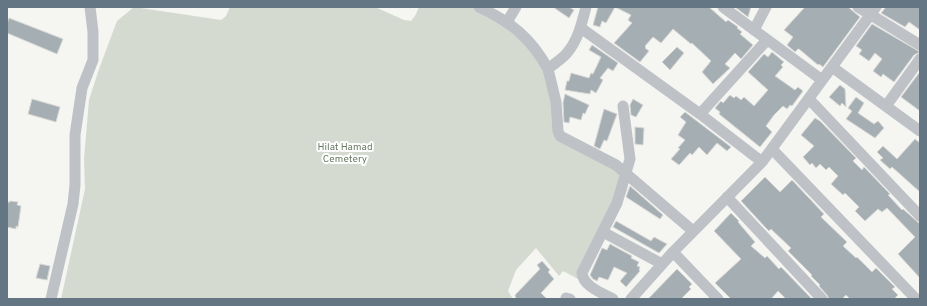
<svg xmlns="http://www.w3.org/2000/svg" width="927" height="306" viewBox="0 0 927 306" font-family="Overpass,sans-serif">
	<rect width="100%" height="100%" fill="#f5f5f2"/>
	<path fill="#d5dad1" d="M134 7 221 20 226 16 230 7H375L404 20 411 21 415 16 419 7H479L512 24 546 61 557 138 622 171 628 184 627 190 611 224 580 280 563 271 559 276 536 248 516 270 508 291 513 299H61L85 189 84 159 89 100 99 69 117 21Z"/>
	<path fill="#a5aeb3" stroke="#d7d7d4" d="M553 7H569L574 10 569 18Z
		M598 7H709L726 22 728 20 738 27 737 28 742 32 740 34 753 45 741 59 735 53 725 64 730 68 713 84 702 72 711 61 692 43 691 44 673 29 661 43 653 37 645 46 646 47 645 48 649 51 640 62 614 43 632 23 628 20 631 15 615 7 606 23 602 21 600 27 593 25Z
		M735 7H751L748 17Z
		M805 7H848L860 17 823 67 819 64 818 65 799 49H798L795 52 787 45 793 37 784 30Z
		M886 7H920V30L909 22 905 27 881 13Z
		M9 18 63 39 57 54 7 33V24Z
		M872 24 920 52 914 55 894 82 883 74 881 77 873 71 882 59 875 53 869 61 859 54 862 50 856 46Z
		M592 45 618 63 613 71 608 68 600 78 603 80 596 93 591 90 590 94 565 90 567 81H569L571 73 589 78 591 73 593 74 601 57 589 50Z
		M677 47 684 53 670 70 662 62Z
		M772 52 784 62 781 65 783 67 775 76 795 90 798 87 803 91 792 106 790 105 787 109 783 106 774 115 766 126 772 132 760 147 719 114 720 112 715 108 721 101 723 103 730 95 734 98 736 96 741 100 744 97 754 106 768 90 748 72 764 54 768 57Z
		M919 73 920 74V111L901 97Z
		M840 85 845 89 846 107 842 103 840 106 829 97Z
		M565 94 589 105 585 114 583 113 581 120 570 117 569 123 564 122 563 103Z
		M856 97 864 103 858 113 874 124 878 121 884 128 875 138 846 119 852 111 848 108Z
		M32 99 60 107 56 122 28 114Z
		M633 99 643 105 636 117 631 115 630 105Z
		M604 109 617 114 607 141 604 140 600 149 594 146Z
		M685 112 731 147 727 151 717 143 707 155 699 147 692 155 690 153 679 165 671 159 680 149 678 148 685 140 678 135 686 122 680 117Z
		M815 118 820 121 856 158 853 161 862 170 864 167 890 194 888 195 902 210 903 209 920 224V278L898 254 915 237 887 208 882 212 878 209 865 221 855 211 859 207 845 193 843 195 831 184 838 176 829 167 826 170 820 164 816 168 812 163 810 165 803 157 814 146 801 135Z
		M635 127 644 128 643 145 635 144Z
		M915 139 920 143V192L892 167 890 169 880 160 883 158 877 152 883 146 897 159Z
		M765 177 780 192 792 180 824 214 821 217 847 242 843 246 856 258 857 257 872 272 876 268 895 287 892 289 898 295 894 299H850L846 295 842 299H829L827 295 819 286 820 285 811 276 812 275 788 251 791 248 771 229 769 231 765 227 741 201Z
		M630 186 663 215 660 219 626 197Z
		M10 201 18 202 17 205 21 206 18 227 16 226V229L7 227V206L8 202H10Z
		M731 213 739 221 738 222 755 242 751 246 765 258 767 256 779 269 781 267 812 299H786L778 291 771 299H731L715 283 741 259 714 231Z
		M616 221 651 241 654 237 667 244 659 253 613 227Z
		M610 244 632 256 631 258 639 262 637 266 640 267 639 270 640 271 626 287 620 281 627 273 614 267 608 280 599 277 597 281 593 279 590 275 602 248 607 250Z
		M542 261 550 270 548 272 554 279 541 293 547 299H516L515 295 540 269 537 265Z
		M40 264 50 266 47 280 36 278Z
		M677 269 692 284 689 287 691 289 681 299H648Z"/>
	<g fill="none" stroke-linecap="round" stroke-linejoin="round">
		<path stroke="#bec2c6" stroke-width="11" d="M479 7C511 22 531 38 548 69
			M586 7C582 23 578 40 567 53 562 59 554 64 548 69L556 102 558 131 560 136 616 165 693 231
			M723 7 822 80
			M858 7 920 45
			M507 22 516 7
			M581 28 700 114 762 162
			M754 30 766 7
			M832 67 920 131
			M809 99 920 216
			M886 106 920 59
			M700 114 767 40
			M772 149 916 299
			M727 197 822 299
			M603 232 662 264
			M673 252 718 299
			M566 298 570 299
			M51 299 73 204 75 185V135L82 88 93 60V32L90 7
			M613 299C602 293 583 286 582 273L617 203 630 159 623 106
			M631 299 673 252 762 162 876 7"/>
	</g>
	<g text-anchor="middle" dominant-baseline="central" stroke-width="4" stroke-linejoin="round" paint-order="stroke">
		<g font-size="10" fill="#697a63" stroke="#fff">
			<text x="345" y="147">Hilat Hamad<tspan x="345" dy="12">Cemetery</tspan></text>
		</g>
	</g>
	<rect width="927" height="306" fill="none" stroke="#647683" stroke-width="16"/>
</svg>
